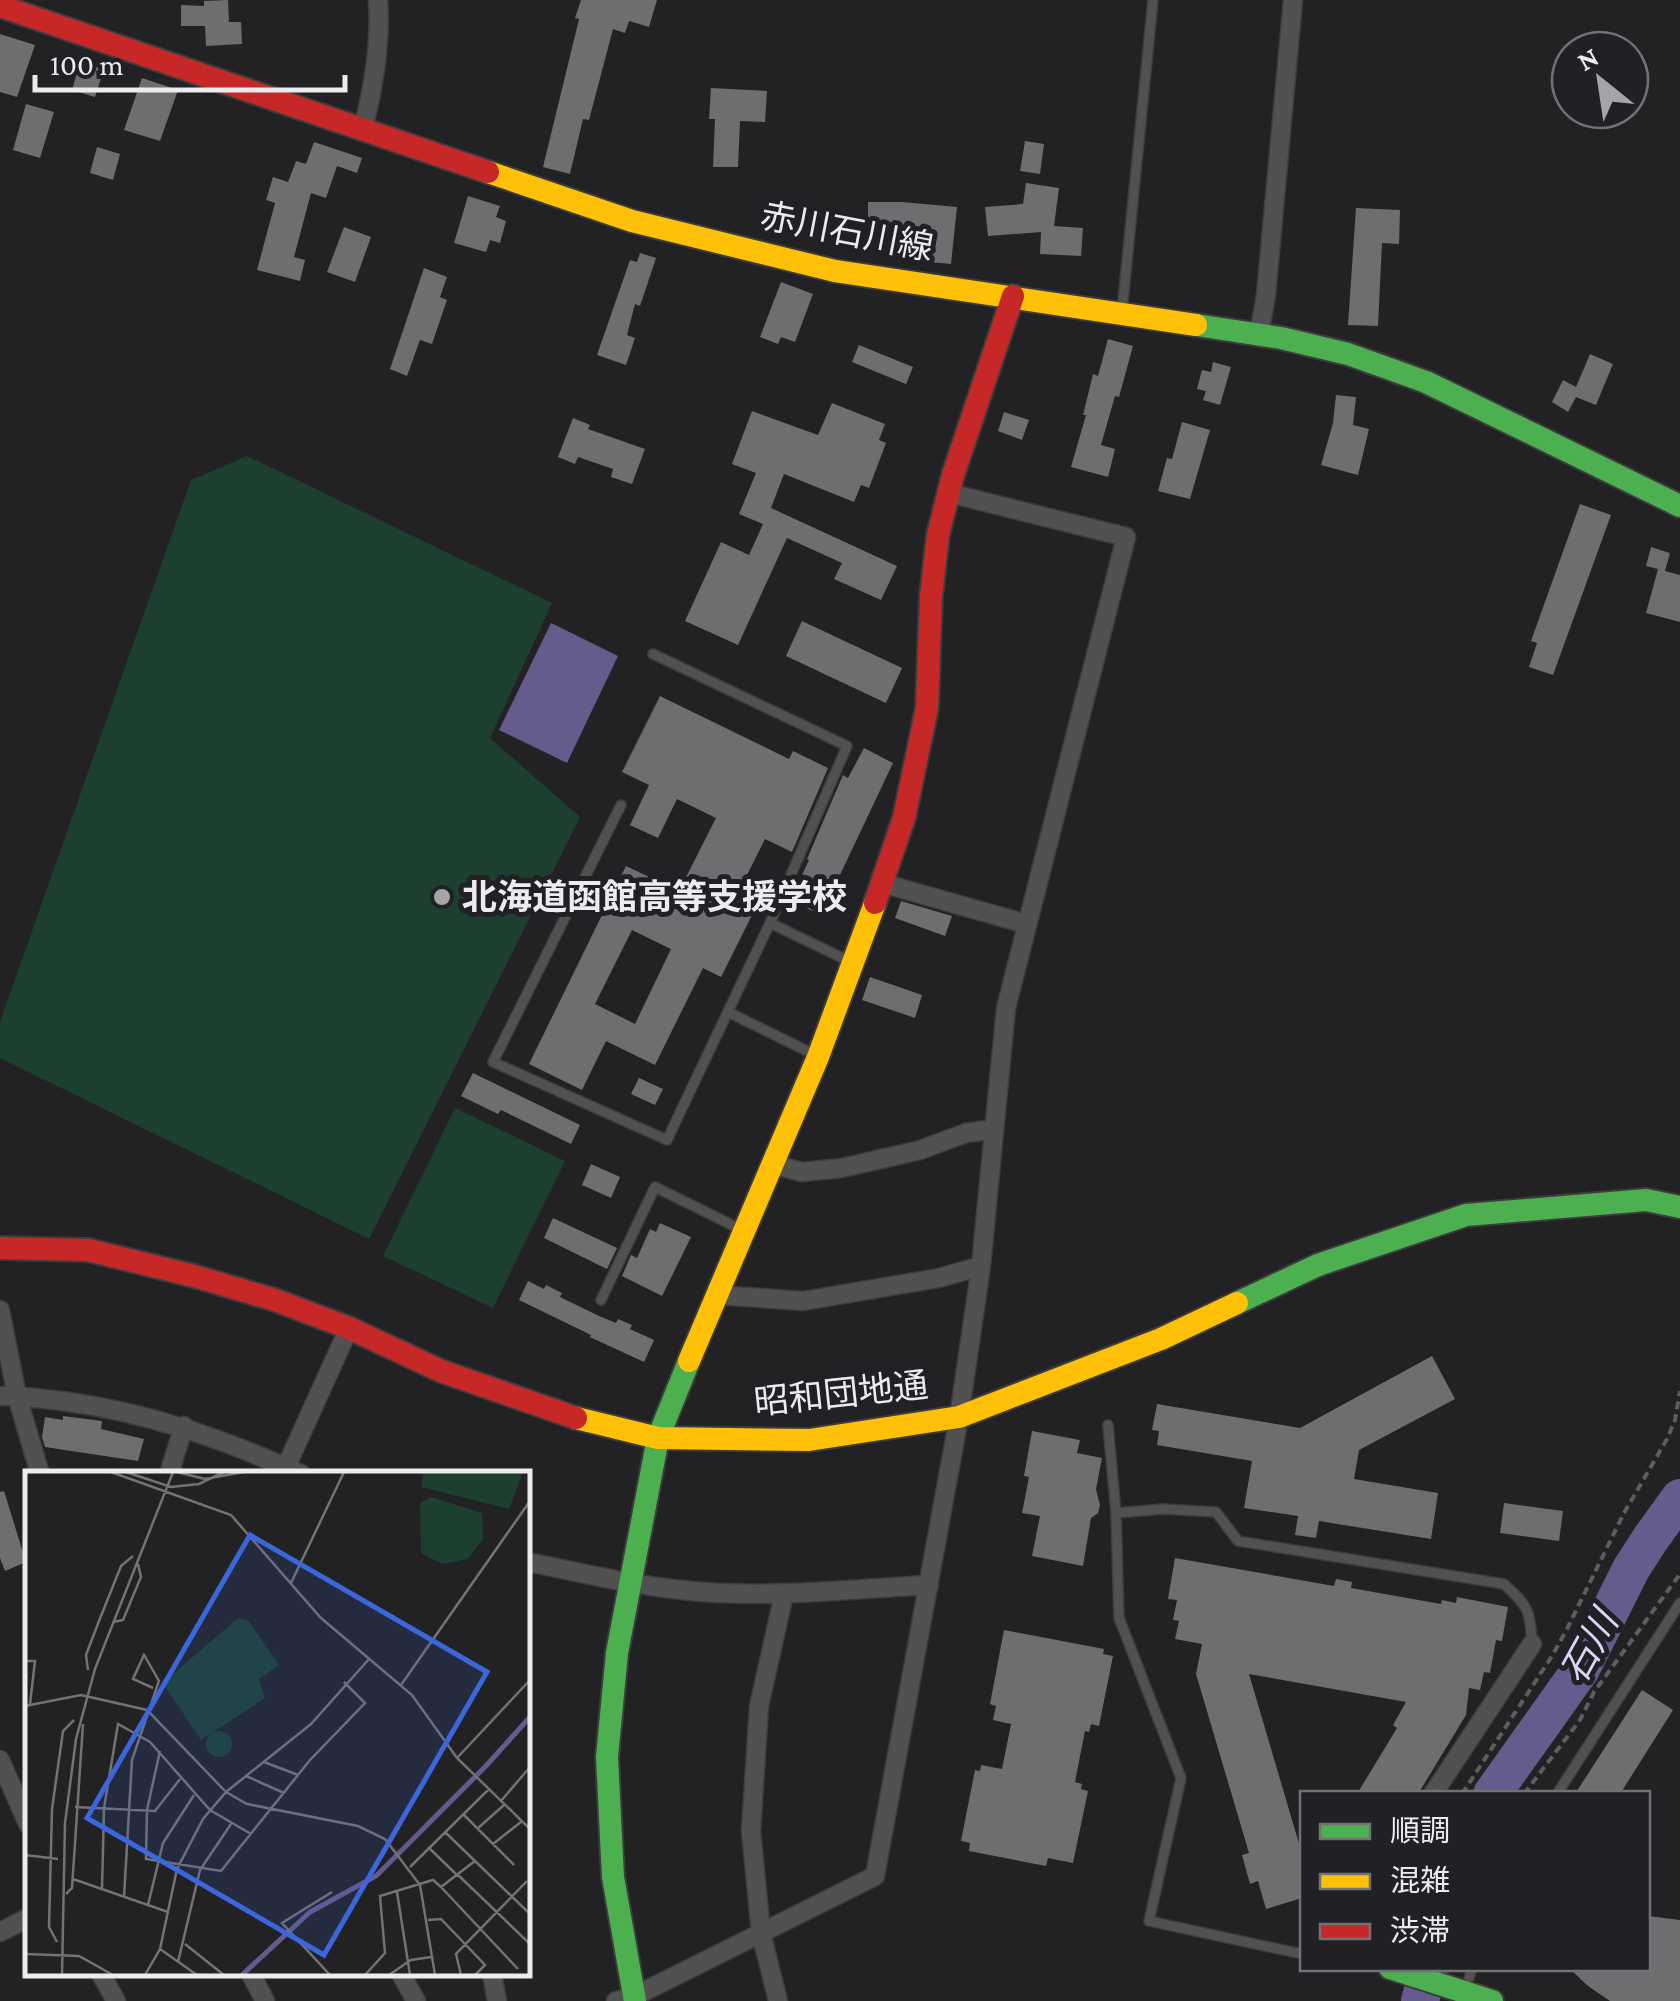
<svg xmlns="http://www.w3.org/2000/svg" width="1680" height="2001" viewBox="0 0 1680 2001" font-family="'Crimson Pro','Noto Sans JP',serif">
	<rect width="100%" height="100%" fill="#222123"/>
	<path fill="#1d3f30" d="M247 456 552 603 490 738 580 817 369 1239 0 1058V1022L191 480Z
		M455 1108 565 1161 493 1308 383 1256Z"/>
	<path fill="#655b8d" d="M551 623 618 656 567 763 499 730Z"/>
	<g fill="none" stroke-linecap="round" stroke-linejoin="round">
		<path stroke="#655b8d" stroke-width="38" d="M1492 1794 1581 1669 1631 1569 1651 1538 1680 1498
			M1420 2001 1429 1968"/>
	</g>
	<path fill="#6e6d6f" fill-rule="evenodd" d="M228 0 229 22H241L242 44 206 46 205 26H181V5L204 6V1Z
		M581 0H657L649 27 629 21 625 33 613 29 589 120 583 119 570 174 543 167 579 19 575 18Z
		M0 34 35 45 17 97 0 92Z
		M81 59 105 66 95 97 72 90Z
		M142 78 178 90 160 141 124 130Z
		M711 88 767 91 765 122 740 121 738 167H713L715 119H709Z
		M26 104 54 112 40 158 13 150Z
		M1025 141 1044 144 1040 174 1020 171Z
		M314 142 362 158 357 173 337 166 326 198 311 193 294 257 305 260 300 281 257 270 275 203 266 200 273 177 288 182 296 161 306 164Z
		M97 147 120 154 113 180 90 173Z
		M1026 183 1059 188 1054 226 1083 228 1081 256 1040 254 1041 232 988 236 985 207 1023 204Z
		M468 196 500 206 496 217 506 221 500 243 490 240 486 252 454 243Z
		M868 202H902L957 207 951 264 929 262 931 243H868Z
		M1356 208 1400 210 1399 244 1382 243 1378 326 1348 325Z
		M344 227 371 237 355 282 327 272Z
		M640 253 656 258 640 306 635 304 627 335 635 338 626 365 597 355 630 260 637 262Z
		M424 268 447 277 440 297 447 300 432 344 420 340 407 376 390 369Z
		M781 282 813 294 795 342 781 337 778 344 760 337Z
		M1108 339 1133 346 1119 397 1115 396 1101 445 1115 449 1108 477 1071 467 1086 415H1083L1093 374 1098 376Z
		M859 345 913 367 906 384 852 362Z
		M1590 354 1613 364 1596 405 1576 397 1568 412 1552 402 1563 380 1576 387Z
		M1213 362 1231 367 1220 405 1203 400 1206 391 1197 389 1202 370 1211 372Z
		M1336 395 1356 397 1353 425 1369 429 1358 475 1321 465 1333 423Z
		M832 403 885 424 879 440 886 443 869 488 861 485 854 502 784 474 771 508 897 566 881 600 834 579 842 563 787 538 738 645 685 621 721 542 749 555 763 524 739 514 756 473 732 464 752 411 818 435Z
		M1004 412 1029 420 1022 440 998 431Z
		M573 418 590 425 588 429 645 449 632 484 611 477 613 469 578 457 575 464 558 457Z
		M1182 422 1210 430 1190 499 1158 491 1167 458 1172 459Z
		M1580 504 1611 515 1553 675 1529 667 1537 643 1531 641Z
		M1651 547 1670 553 1665 571 1680 575V622L1646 613 1658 569 1646 566Z
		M802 621 902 668 886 703 786 656Z
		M660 696 789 759 793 751 828 768 792 852 765 839 742 885 762 895 721 977 703 968 655 1065 606 1041 582 1090 529 1064 626 866 679 891 716 818 677 799 658 838 630 825 649 785 622 772ZM632 930 671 949 635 1024 595 1004Z
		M864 748 893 763 821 915 790 900 809 860 807 859 843 775 848 778Z
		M901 901 952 916 945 936 895 918Z
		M870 977 922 995 915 1018 862 1000Z
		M473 1073 580 1125 571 1144 501 1110 498 1114 461 1096Z
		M639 1078 663 1089 655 1105 631 1094Z
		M591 1164 620 1177 611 1198 582 1185Z
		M553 1218 617 1248 607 1269 544 1238Z
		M660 1223 691 1237 662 1296 622 1276 631 1255 637 1258 650 1229 656 1232Z
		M528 1281 544 1289 546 1285 562 1293 560 1297 599 1316 616 1323 618 1319 632 1325 630 1329 654 1340 644 1362 590 1337 591 1335 519 1300Z
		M1432 1356 1455 1399 1359 1450 1354 1479 1438 1493 1431 1539 1319 1521 1316 1538 1295 1535 1298 1516 1244 1508 1252 1461 1157 1445 1159 1431 1152 1430 1157 1404 1300 1428Z
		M63 1416 102 1421 101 1429 144 1439 138 1461 45 1447 42 1437 45 1417 63 1420Z
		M1032 1431 1080 1440 1077 1453 1102 1458 1096 1489 1100 1505 1098 1513 1091 1518 1083 1566 1032 1556 1040 1516 1022 1513 1029 1477 1024 1476Z
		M4 1491 26 1562 5 1571 0 1558V1492Z
		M1504 1503 1563 1511 1559 1541 1500 1533Z
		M1175 1558 1334 1586 1336 1579 1352 1582 1351 1588 1441 1604 1442 1600 1456 1603 1457 1597 1508 1607 1502 1641 1496 1640 1490 1673 1484 1672 1480 1690 1469 1688 1466 1715 1418 1794H1357L1397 1728 1393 1725 1406 1702 1249 1674 1300 1847H1302V1898L1266 1909 1258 1881 1250 1884 1242 1855 1249 1853 1196 1674 1202 1644 1175 1639 1179 1621 1173 1620 1177 1600 1168 1599Z
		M1004 1630 1104 1649 1103 1654 1113 1656 1099 1726 1091 1724 1089 1732 1085 1731 1075 1782 1082 1784 1081 1789 1088 1791 1073 1863 1048 1858 1046 1866 969 1851 970 1843 961 1841 975 1770 980 1771 981 1765 1002 1769 1011 1724 993 1720 996 1706 990 1704Z
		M1642 1690 1673 1710 1620 1794H1575Z
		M1648 1916 1680 1920V2001H1610L1588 1986 1569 1968H1648Z"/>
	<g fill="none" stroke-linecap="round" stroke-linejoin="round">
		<defs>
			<path id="lane" d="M1122 311 1153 0
				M621 805 493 1062 667 1140 770 923 847 746 653 654
				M770 923 853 963
				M728 1012 815 1055
				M601 1300 655 1187 742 1230
				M1108 1425 1116 1513 1119 1618 1181 1778 1149 1921 1302 1954
				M1116 1513 1163 1509 1216 1512 1238 1541 1504 1584C1529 1607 1530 1610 1532 1644
				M1557 1794 1680 1603
				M1469 1978 1472 1968"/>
			<path id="street" d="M363 128C374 86 381 44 378 0
				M1259 335 1266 295 1293 0
				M882 883 1026 924
				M772 1164 802 1172 842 1168 920 1150 966 1133 994 1129
				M717 1295 803 1301 939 1278 981 1266
				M0 1310 17 1396 40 1474
				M0 1396C21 1395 41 1399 62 1401 147 1412 223 1439 301 1474
				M286 1467 349 1328
				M174 1474 171 1467 184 1426
				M528 1562C591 1575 654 1590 719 1593 789 1596 859 1589 929 1585
				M0 1760 28 1824
				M1433 1794 1532 1644
				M0 1932 28 1918
				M101 1974 116 2001
				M251 1974 265 2001
				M401 1974 416 2001
				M492 1974 497 2001
				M616 2001 633 1997 875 1876 959 1417 981 1266 1006 1008 1126 537 949 493
				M778 2001 761 1933 751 1831 759 1706 784 1594"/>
			<path id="fast" d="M1196 325 1281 338 1348 354 1426 382 1680 506
				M1237 1303 1318 1265 1466 1215 1646 1200 1680 1207
				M1390 1968 1492 2001
				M635 2001 613 1877 607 1757 617 1653 658 1438 689 1361"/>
			<path id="slow" d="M488 172 632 221 835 271 1196 325
				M689 1361 818 1057 875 903
				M576 1418 658 1438 809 1440 959 1417 1161 1339 1237 1303"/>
			<path id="jam" d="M0 6 488 172
				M875 903 904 818 927 708 931 596 938 535 953 475 1013 296
				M0 1248 88 1250 194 1276 275 1300 349 1328 441 1371 576 1418"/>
		</defs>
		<use href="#lane" stroke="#3c3c3d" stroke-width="12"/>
		<use href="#street" stroke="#3c3c3d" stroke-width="21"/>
		<use href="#fast" stroke="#3c3c3d" stroke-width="26"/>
		<use href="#slow" stroke="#3c3c3d" stroke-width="26"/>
		<use href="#jam" stroke="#3c3c3d" stroke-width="26"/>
		<path stroke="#5e5d5f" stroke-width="4" stroke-dasharray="8 5" stroke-linecap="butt" d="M1462 1794 1552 1656 1567 1629 1624 1513 1667 1439 1675 1420 1680 1391
			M1524 1794 1580 1720 1594 1692 1680 1574"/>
		<use href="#lane" stroke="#515152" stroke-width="9"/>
		<use href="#street" stroke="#515152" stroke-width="18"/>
		<use href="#fast" stroke="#4caf50" stroke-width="22"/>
		<use href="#slow" stroke="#ffc107" stroke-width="22"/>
		<use href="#jam" stroke="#c62828" stroke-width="22"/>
	</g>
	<circle fill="#a5a5a8" stroke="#212024" stroke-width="4" cx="442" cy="897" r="10"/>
	<g text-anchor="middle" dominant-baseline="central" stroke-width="10" stroke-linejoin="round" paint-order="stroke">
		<g font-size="35" fill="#ececef" stroke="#212024">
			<text transform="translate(847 232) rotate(11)">赤川石川線</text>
			<text transform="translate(841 1394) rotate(-6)">昭和団地通</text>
		</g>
		<g font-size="35" font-weight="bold" fill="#ececef" stroke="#212024" text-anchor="start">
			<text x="462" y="897">北海道函館高等支援学校</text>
		</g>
		<g font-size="38" font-style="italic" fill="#dad5f6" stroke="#212024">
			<text transform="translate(1589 1647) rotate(-61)">石川</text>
		</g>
	</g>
	<g transform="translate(25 1471)">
		<rect width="505" height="505" fill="#222123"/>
		<path d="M399 1H498L484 38 396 16ZM406 26 457 42 458 68 443 88 417 93 396 82 395 32ZM213 147 223 149 254 194 234 208 240 227 176 269 138 212ZM181 273a13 13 0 1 1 26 0a13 13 0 1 1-26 0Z" fill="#1d3f30"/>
		<path fill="none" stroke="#655b8d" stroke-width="5" d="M461 295 505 246M217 504 285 441 351 405 461 295"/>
		<path fill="none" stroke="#737275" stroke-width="2.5" d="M86 1 206 44 296 147 387 224 432 287 505 358M101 1 146 16 174 13 199 1M152 1 180 8 219 1M266 112 319 1M89 151 98 149 116 106 113 93M0 190H10L5 233M63 199 61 184 74 150 96 95 108 85M376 214 505 30M0 235 56 224 122 239 201 321 222 333 333 355 360 368 395 414 410 504M135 280 122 339 121 388 196 400 285 289 340 232 319 211M432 287 505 209M239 291 273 304M221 305 259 322M476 330 505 296M50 336 130 340 155 308M439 344 489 394M452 358 479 334M420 361 450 390M468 373 496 351M403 376 432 404M0 384 33 388M385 396 464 318M432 403 505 473M48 408 143 441M77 418 79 337 93 253 125 271 185 339 226 363M372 421 385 504M41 423 47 417 58 253M99 426 107 289 134 210 119 184 108 208 128 217M123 434 138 372 169 324M403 449 416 448 460 494 450 504M32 471 24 456 27 338 38 260 49 249M160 473 199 504M135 478 172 504H183M0 483 54 485 88 504M153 491 175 399 206 353M493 498 416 416 450 390 505 443M37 504 40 352 51 268 70 198 148 1M120 504 135 478 152 398 178 348 201 321 286 253 344 188M305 504 257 452 307 421M340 504 360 482 355 425 408 409 416 416M364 504 386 489 406 486M436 504 431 483 502 410"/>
		<path fill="#3c66db" fill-opacity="0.15" stroke="#3c66db" stroke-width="5" d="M225 64 462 201 299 484 62 347Z"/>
		<rect width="505" height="505" fill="none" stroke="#ececef" stroke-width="5"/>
	</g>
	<rect x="1300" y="1791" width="350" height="180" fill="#212024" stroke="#727275" stroke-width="2.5"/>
	<rect x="1320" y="1824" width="50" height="15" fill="#4caf50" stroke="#727275" stroke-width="2.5"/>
	<text x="1390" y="1841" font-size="30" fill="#ececef">順調</text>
	<rect x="1320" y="1874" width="50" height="15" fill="#ffc107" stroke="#727275" stroke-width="2.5"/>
	<text x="1390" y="1891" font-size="30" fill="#ececef">混雑</text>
	<rect x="1320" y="1924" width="50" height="15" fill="#c62828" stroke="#727275" stroke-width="2.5"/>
	<text x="1390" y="1941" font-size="30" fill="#ececef">渋滞</text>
	<g transform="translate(1600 80) rotate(330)"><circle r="48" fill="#212024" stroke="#727275" stroke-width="2.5"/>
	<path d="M0-8L18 38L0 25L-18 38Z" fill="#a5a5a8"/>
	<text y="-15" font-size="28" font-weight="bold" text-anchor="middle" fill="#ececef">N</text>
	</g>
	<path d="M35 75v15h310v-15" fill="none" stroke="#ececef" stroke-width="5"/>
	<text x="50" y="75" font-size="30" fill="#ececef" stroke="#212024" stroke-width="8" paint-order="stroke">100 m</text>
</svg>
